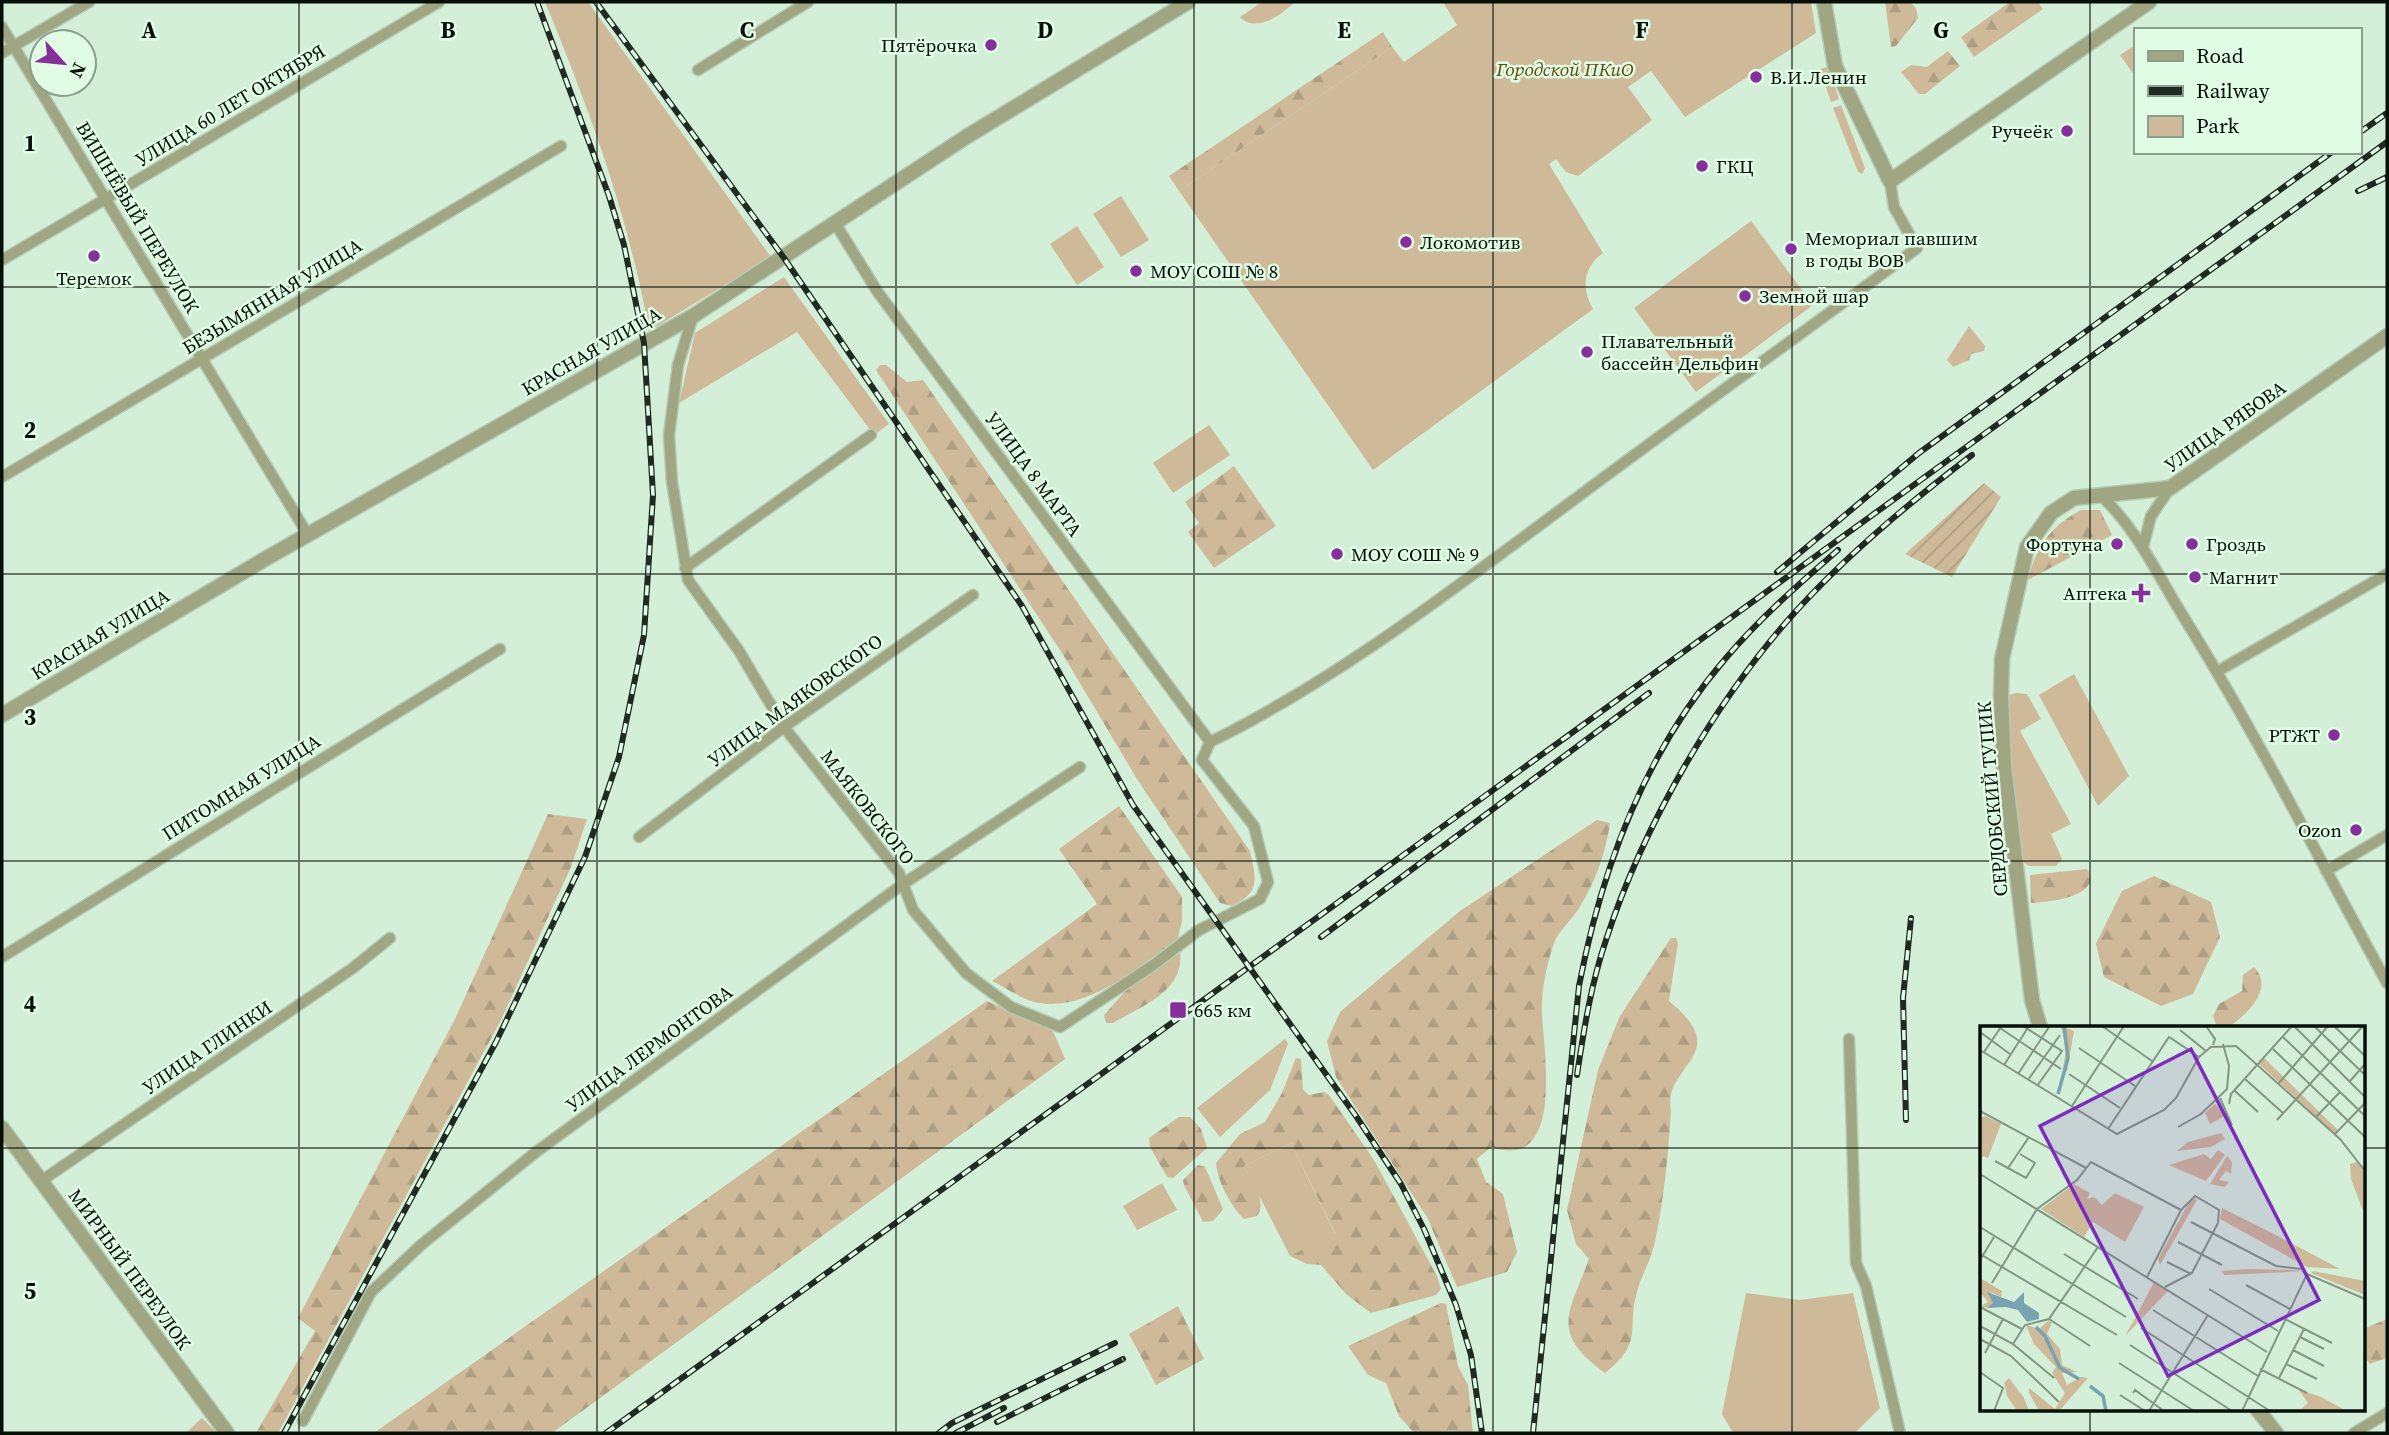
<svg xmlns="http://www.w3.org/2000/svg" width="2389" height="1435" viewBox="0 0 2389 1435" font-family="'Source Serif 4',serif">
	<defs>
		<pattern id="forest-firs" width="22" height="20" patternUnits="userSpaceOnUse" patternTransform="scale(1.75)"><rect width="22" height="20" fill="#ceba98"/><path d="M5 1l3.5 6h-7zM16 11l3.5 6h-7z" fill="#af9f82"/></pattern>
		<pattern id="garden-furrows" width="10" height="10" patternUnits="userSpaceOnUse" patternTransform="scale(1.75)"><rect width="10" height="10" fill="#ceba98"/><path d="M-1 1l2-2M0 10L10 0M9 11l2-2" fill="none" stroke="#af9f82"/></pattern>
	</defs>
	<rect width="100%" height="100%" fill="#d4efd7"/>
	<path fill="#ceba98" d="M545 2H588L771 257 649 331C629 217 589 108 545 2Z
		M1262 2H1295C1282 14 1256 34 1240 17Z
		M1443 2H1811L1816 33 1685 117 1651 71 1628 87 1652 120 1578 176 1566 172 1556 159 1549 164 1603 253C1583 267 1581 289 1593 309L1373 470 1179 191 1392 47 1404 62 1457 25Z
		M2135 45V74L2134 75 2120 55Z
		M1828 67 1839 99 1831 102 1820 69Z
		M1841 105 1865 168 1862 174 1858 172 1833 108Z
		M1121 196 1149 240 1121 257 1093 214Z
		M1751 221 1813 305 1696 392 1634 308Z
		M1077 226 1104 267 1077 285 1050 244Z
		M784 277 889 424 874 435 797 332 679 403 695 333Z
		M1209 425 1230 455 1173 493 1153 463Z
		M2074 674 2129 776 2098 806 2039 695Z
		M2016 693 2027 694 2041 719 2020 731 2071 824 2051 834 2062 859 2056 866H2029L2023 862 2007 734 2006 696Z
		M1285 1039 1288 1044 1270 1090 1220 1137 1197 1108Z
		M1291 1143 1335 1234 1290 1256 1244 1166Z
		M1162 1183 1177 1210 1137 1230 1123 1206Z
		M1746 1293 1799 1300 1853 1293 1880 1408 1855 1433H1733L1722 1414Z"/>
	<path fill="url(#forest-firs)" d="M1885 2H1910L1916 8 1918 18 1896 46 1891 47Z
		M2010 2H2038L2043 9 1974 57 1961 37Z
		M1383 32 1392 47 1179 191 1169 176Z
		M1948 51 1960 66 1925 94H1919L1901 72 1911 65 1927 67Z
		M1969 326 1985 346 1984 351 1971 354 1969 360 1953 367 1947 360Z
		M880 365H886L907 382 923 380 1250 851C1256 879 1261 892 1232 906L1220 903 1137 779 1062 653 876 370Z
		M1234 466 1276 526 1214 568 1188 532 1199 523 1185 502Z
		M2081 510H2100L2112 535 2028 580C2036 546 2051 526 2081 510Z
		M1119 806 1182 897V921L1178 938C1140 967 1081 1017 1031 1001 1018 997 1005 987 992 981L1097 904 1059 849Z
		M548 814 587 819 571 867 501 1020 278 1433H256L315 1331 298 1318 455 1019Z
		M1597 820 1610 823C1606 852 1595 883 1579 908 1572 920 1559 930 1554 943 1547 963 1541 991 1542 1012 1543 1049 1566 1173 1491 1147L1477 1159 1486 1182 1503 1194 1517 1252 1507 1272 1457 1287 1427 1217 1336 1077 1327 1041 1340 1012 1460 911Z
		M2087 869C2104 897 2047 902 2031 903L2030 875Z
		M2154 876 2211 902 2220 937 2193 994 2161 1006 2104 977 2096 944 2122 891Z
		M1671 938H1676L1678 943 1669 1001C1736 1056 1662 1063 1671 1111 1668 1156 1664 1202 1654 1246 1650 1262 1641 1276 1637 1292 1626 1330 1645 1341 1605 1373 1549 1332 1569 1313 1589 1259L1576 1244 1567 1210 1598 1070 1620 1016Z
		M1180 953C1185 991 1140 1007 1113 1023H1106L1104 1015 1129 987Z
		M2254 967C2275 989 2247 1014 2229 1027H2217L2213 1016 2219 1004 2242 991 2243 975Z
		M987 1001 1053 1031 1065 1059 552 1433H374Z
		M1296 1058 1301 1059 1303 1090 1309 1095 1324 1092 1329 1095 1374 1160 1437 1276 1441 1289 1436 1295 1371 1313 1347 1295 1321 1265 1307 1264 1290 1256 1335 1233 1291 1143 1244 1166C1251 1181 1268 1200 1257 1216L1244 1219C1231 1207 1217 1180 1216 1163L1240 1134 1265 1122 1282 1093Z
		M1179 1117H1190L1201 1129 1207 1148 1173 1178 1167 1177 1150 1147 1149 1138Z
		M1198 1165 1205 1167 1223 1209 1213 1221 1203 1222 1184 1185 1183 1180Z
		M1441 1303 1446 1304 1458 1366 1468 1385 1473 1433H1414L1399 1416 1386 1383 1368 1375 1348 1346Z
		M1178 1306 1204 1359 1156 1385 1129 1334Z
		M2387 1319V1358L2370 1364 2363 1355V1329Z
		M202 1418 217 1433H186Z"/>
	<path fill="url(#garden-furrows)" d="M1984 483 2001 497 1952 577 1905 554Z"/>
	<g fill="none" stroke-linecap="round" stroke-linejoin="round">
		<defs>
			<path id="minor" d="M2 27 308 535
				M2 53 89 2
				M698 70 808 2
				M835 223 877 291 1210 742
				M2 260 439 2
				M693 316 678 365 669 435 672 482 688 580 739 651 784 727 899 873 913 910 966 973 1011 1007 1060 1027 1152 966 1199 930 1260 899 1268 882 1254 826 1202 760 1210 742
				M2 477 561 146
				M2099 494C2136 527 2157 574 2183 616 2257 735 2320 861 2387 983
				M2143 547 2151 516 2170 488
				M685 568 871 435
				M2218 671 2387 574
				M1210 742C1342 677 1461 583 1579 496 1691 412 1805 332 1917 248L1894 207 1890 181
				M639 837 784 727 973 595
				M2326 871 2387 835
				M2 957 500 649
				M1849 1039 1856 1263 1866 1286 1900 1433
				M41 1181 353 968 390 938
				M303 1421 371 1292 421 1245 536 1152 903 884 1080 767
				M2354 1433 2387 1413"/>
			<path id="tertiary" d="M1824 2 1835 66 1890 181 2149 2
				M2 715 265 559 693 316 966 137 1188 2
				M2040 1027 2032 1000 2004 766 2001 696 2002 659 2027 547 2051 513 2074 498 2170 488 2387 336
				M2 1128 227 1433
				M2257 1409 2276 1433"/>
		</defs>
		<use href="#minor" stroke="#b3cbb6" stroke-width="13"/>
		<use href="#tertiary" stroke="#b3cbb6" stroke-width="17"/>
		<use href="#minor" stroke="#a0a682" stroke-width="10"/>
		<use href="#tertiary" stroke="#a0a682" stroke-width="14"/>
		<defs>
			<path id="rail" d="M596 2 784 258 1022 606 1133 805 1356 1116 1401 1184 1424 1229 1456 1305 1471 1355 1482 1433
				M2359 133 2387 113
				M2358 191 2387 177
				M1777 572 1919 453 2332 152
				M1321 937 1649 693
				M1577 1075C1584 1029 1591 984 1606 940 1643 826 1716 699 1797 610 1849 553 1910 502 1972 455
				M1906 1120 1903 998 1911 918
				M997 1422 1123 1359
				M284 1433 496 1042 585 857 619 757 644 635 653 495 644 343 624 245 609 196 537 2
				M606 1433 2387 142
				M939 1433 952 1423 1115 1343
				M956 1433 1004 1408
				M1533 1433 1579 986C1602 866 1645 752 1726 658 1760 618 1799 584 1838 550"/>
		</defs>
		<use href="#rail" stroke="#1f2a20" stroke-width="6"/>
		<use href="#rail" stroke="#e1fce5" stroke-width="3.5" stroke-dasharray="10" stroke-linecap="butt"/>
	</g>
	<path fill="none" stroke="#071008" stroke-width="2" stroke-opacity="0.55" d="M299 2V1433M597 2V1433M896 2V1433M1194 2V1433M1493 2V1433M1792 2V1433M2090 2V1027M2 287H2387M2 574H2387M2 861H2387M2 1148H1981M2363 1148H2387M2090 1409V1433"/>
	<g fill="#862e9b" stroke="#e1fce5" stroke-width="2.5">
		<circle cx="991" cy="45" r="7"/>
		<circle cx="1756" cy="77" r="7"/>
		<circle cx="2067" cy="131" r="7"/>
		<circle cx="1702" cy="166" r="7"/>
		<circle cx="1406" cy="242" r="7"/>
		<circle cx="1791" cy="249" r="7"/>
		<circle cx="94" cy="256" r="7"/>
		<circle cx="1136" cy="271" r="7"/>
		<circle cx="1745" cy="296" r="7"/>
		<circle cx="1587" cy="352" r="7"/>
		<circle cx="2117" cy="544" r="7"/>
		<circle cx="2192" cy="544" r="7"/>
		<circle cx="1337" cy="554" r="7"/>
		<circle cx="2195" cy="577" r="7"/>
		<path d="M2137.5 582.5h7v7h7v7h-7v7h-7v-7h-7v-7h7z"/>
		<circle cx="2334" cy="735" r="7"/>
		<circle cx="2356" cy="830" r="7"/>
		<rect x="1169" y="1001" width="18" height="18" rx="3.5"/>
	</g>
	<g text-anchor="middle" dominant-baseline="central" stroke-width="5" stroke-linejoin="round" paint-order="stroke">
		<g font-size="19" fill="#071008" stroke="#e1fce5" text-anchor="start">
			<text x="977" y="45" text-anchor="end">Пятёрочка</text>
			<text x="1770" y="77">В.И.Ленин</text>
			<text x="2053" y="131" text-anchor="end">Ручеёк</text>
			<text x="1716" y="166">ГКЦ</text>
			<text x="1805" y="238">Мемориал павшим<tspan x="1805" dy="22">в годы ВОВ</tspan></text>
			<text x="1420" y="242">Локомотив</text>
			<text x="1150" y="271">МОУ СОШ № 8</text>
			<text x="94" y="278" text-anchor="middle">Теремок</text>
			<text x="1759" y="296">Земной шар</text>
			<text x="1601" y="341">Плавательный<tspan x="1601" dy="22">бассейн Дельфин</tspan></text>
			<text x="2103" y="544" text-anchor="end">Фортуна</text>
			<text x="2206" y="544">Гроздь</text>
			<text x="1351" y="554">МОУ СОШ № 9</text>
			<text x="2209" y="577">Магнит</text>
			<text x="2127" y="593" text-anchor="end">Аптека</text>
			<text x="2320" y="735" text-anchor="end">РТЖТ</text>
			<text x="2342" y="830" text-anchor="end">Ozon</text>
			<text x="1194" y="1010">665 км</text>
		</g>
		<g font-size="19" font-style="italic" fill="#64470b" stroke="#e1fce5">
			<text x="1565" y="69">Городской ПКиО</text>
		</g>
		<g font-size="19" fill="#071008" stroke="#e1fce5">
			<text transform="translate(230 105) rotate(-31)">УЛИЦА 60 ЛЕТ ОКТЯБРЯ</text>
			<text transform="translate(138 217) rotate(59)">ВИШНЁВЫЙ ПЕРЕУЛОК</text>
			<text transform="translate(272 296) rotate(-31)">БЕЗЫМЯННАЯ УЛИЦА</text>
			<text transform="translate(591 351) rotate(-30)">КРАСНАЯ УЛИЦА</text>
			<text transform="translate(2225 426) rotate(-35)">УЛИЦА РЯБОВА</text>
			<text transform="translate(1034 474) rotate(54)">УЛИЦА 8 МАРТА</text>
			<text transform="translate(100 634) rotate(-31)">КРАСНАЯ УЛИЦА</text>
			<text transform="translate(795 700) rotate(-36)">УЛИЦА МАЯКОВСКОГО</text>
			<text transform="translate(241 787) rotate(-32)">ПИТОМНАЯ УЛИЦА</text>
			<text transform="translate(1992 799) rotate(-95)">СЕРДОБСКИЙ ТУПИК</text>
			<text transform="translate(868 807) rotate(52)">МАЯКОВСКОГО</text>
			<text transform="translate(207 1047) rotate(-34)">УЛИЦА ГЛИНКИ</text>
			<text transform="translate(649 1048) rotate(-36)">УЛИЦА ЛЕРМОНТОВА</text>
			<text transform="translate(130 1269) rotate(54)">МИРНЫЙ ПЕРЕУЛОК</text>
		</g>
	</g>
	<g transform="translate(1980 1026)">
		<rect width="385" height="385" fill="#d4efd7"/>
		<path d="M284 32 359 105 355 108 279 38ZM235 78 248 88 230 98 225 87ZM5 90 21 98 8 132 3 130 0 135V92ZM94 158 110 167 107 173 114 171 122 179 135 167 164 181 145 216 113 196 104 211 61 183ZM174 256 188 265 145 310 155 292Z" fill="#ceba98"/>
		<path d="M81 0 94 5 87 46 83 43 86 23ZM241 107 245 113 231 121 197 125 208 116ZM238 124 245 129 226 155 189 139 224 128 231 133ZM247 130 252 136 251 148 246 145 239 154 249 156 245 161 230 158ZM377 136 385 147V190L371 153 370 138ZM217 173V174L180 239 178 233 210 174ZM242 182 294 208 360 243 327 241 240 193ZM268 243 311 244 327 245 244 249 242 245ZM333 245 385 255V269L331 247ZM0 252 22 265 21 271 10 266 13 278 7 282 1 280 8 276 0 266ZM68 295 72 296 67 308 80 323 82 339 97 346 82 347 87 359 101 351 108 352 79 385H59L49 367V362L75 383 85 367 72 347 76 341 54 318 46 299 59 303ZM29 352 44 372 49 385H37L27 370 24 357ZM319 364 339 370 367 385H319L328 377Z" fill="#ceba98"/>
		<path d="M7 266 34 276 44 266V277L59 287V293L47 296 38 284 26 281 7 282 13 277Z" fill="#77a4b0"/>
		<path fill="none" stroke="#77a4b0" stroke-width="3.5" d="M78 68 88 32 84 0M56 301 65 310 80 342 99 353M110 360 123 370 126 385"/>
		<path fill="none" stroke="#829684" stroke-width="2" d="M17 0 81 43M43 0 82 25 57 60M122 0 172 35M226 0 235 13 233 19M314 0 385 71M334 0 385 49M354 0 385 30M200 4 226 25M0 6 30 28M303 11 385 90M99 22 155 60M293 23 385 111M0 24 137 108 184 84 196 72 219 31 231 21 256 20 360 113 385 145M4 26 21 1M24 39 49 0M38 48 69 1M89 48 140 82M265 53 303 87M48 54 80 9M370 55 385 38M299 57 348 0M255 65 278 86M240 72 252 99M249 78 251 68 312 0M92 80 144 0M0 85 106 142M336 91 360 66M297 94 383 0M198 101 221 88 247 63 249 40 243 18M128 103 189 11 219 31M355 108 385 77M15 135 46 152 55 137 40 128M28 142 49 111M0 148 287 326M211 196 296 240 321 243M0 201 146 291M198 216 242 239M0 228 137 309M84 228 158 273M0 234 14 211M187 236 211 248M167 251 201 184 215 170 239 184 238 197 212 247 185 261M12 257 57 183 97 154 111 136 201 184M266 259 310 283M229 263 298 305M0 281 42 303M173 284 278 350M69 293 110 320M305 293 352 317M0 300 33 318 74 352M161 302 290 385M320 311 344 323M0 313 31 330 79 376M33 318 45 299 69 293 118 221M150 319 252 385M313 324 344 340M5 327 23 293M139 337 214 385M306 338 337 353M280 343 327 367M0 346 23 362 14 385M299 352 324 303M153 367 155 364 184 385M140 369 165 385M169 385 228 289M262 385 327 248 385 273"/>
		<path fill="#7b2cbf" fill-opacity="0.15" stroke="#7b2cbf" stroke-width="3.5" d="M211 23 339 274 188 350 60 100Z"/>
		<rect width="385" height="385" fill="none" stroke="#071008" stroke-width="3.5"/>
	</g>
	<g font-size="23" text-anchor="middle" font-weight="bold" fill="#071008" stroke="#e1fce5" stroke-width="5" stroke-linejoin="round" paint-order="stroke">
		<text x="149" y="38">A</text>
		<text x="448" y="38">B</text>
		<text x="747" y="38">C</text>
		<text x="1045" y="38">D</text>
		<text x="1344" y="38">E</text>
		<text x="1642" y="38">F</text>
		<text x="1941" y="38">G</text>
		<text x="30" y="151">1</text>
		<text x="30" y="438">2</text>
		<text x="30" y="725">3</text>
		<text x="30" y="1012">4</text>
		<text x="30" y="1299">5</text>
	</g>
	<rect width="2389" height="1435" fill="none" stroke="#071008" stroke-width="7"/>
	<rect x="2134" y="28" width="228" height="126" fill="#e1fce5" stroke="#8a9e8d" stroke-width="2"/>
	<rect x="2148" y="51" width="35" height="10" fill="#a0a682" stroke="#8a9e8d" stroke-width="2"/>
	<text x="2196" y="63" font-size="21" fill="#071008">Road</text>
	<rect x="2148" y="86" width="35" height="10" fill="#1f2a20" stroke="#8a9e8d" stroke-width="2"/>
	<text x="2196" y="98" font-size="21" fill="#071008">Railway</text>
	<rect x="2148" y="116" width="35" height="21" fill="#ceba98" stroke="#8a9e8d" stroke-width="2"/>
	<text x="2196" y="133" font-size="21" fill="#071008">Park</text>
	<g transform="translate(63 63) rotate(117)"><circle r="33" fill="#e1fce5" stroke="#8a9e8d" stroke-width="2"/>
	<path d="M0-5L12 26L0 18L-12 26Z" fill="#862e9b"/>
	<text y="-10" font-size="19" font-weight="bold" text-anchor="middle" fill="#071008">N</text>
	</g>
</svg>
